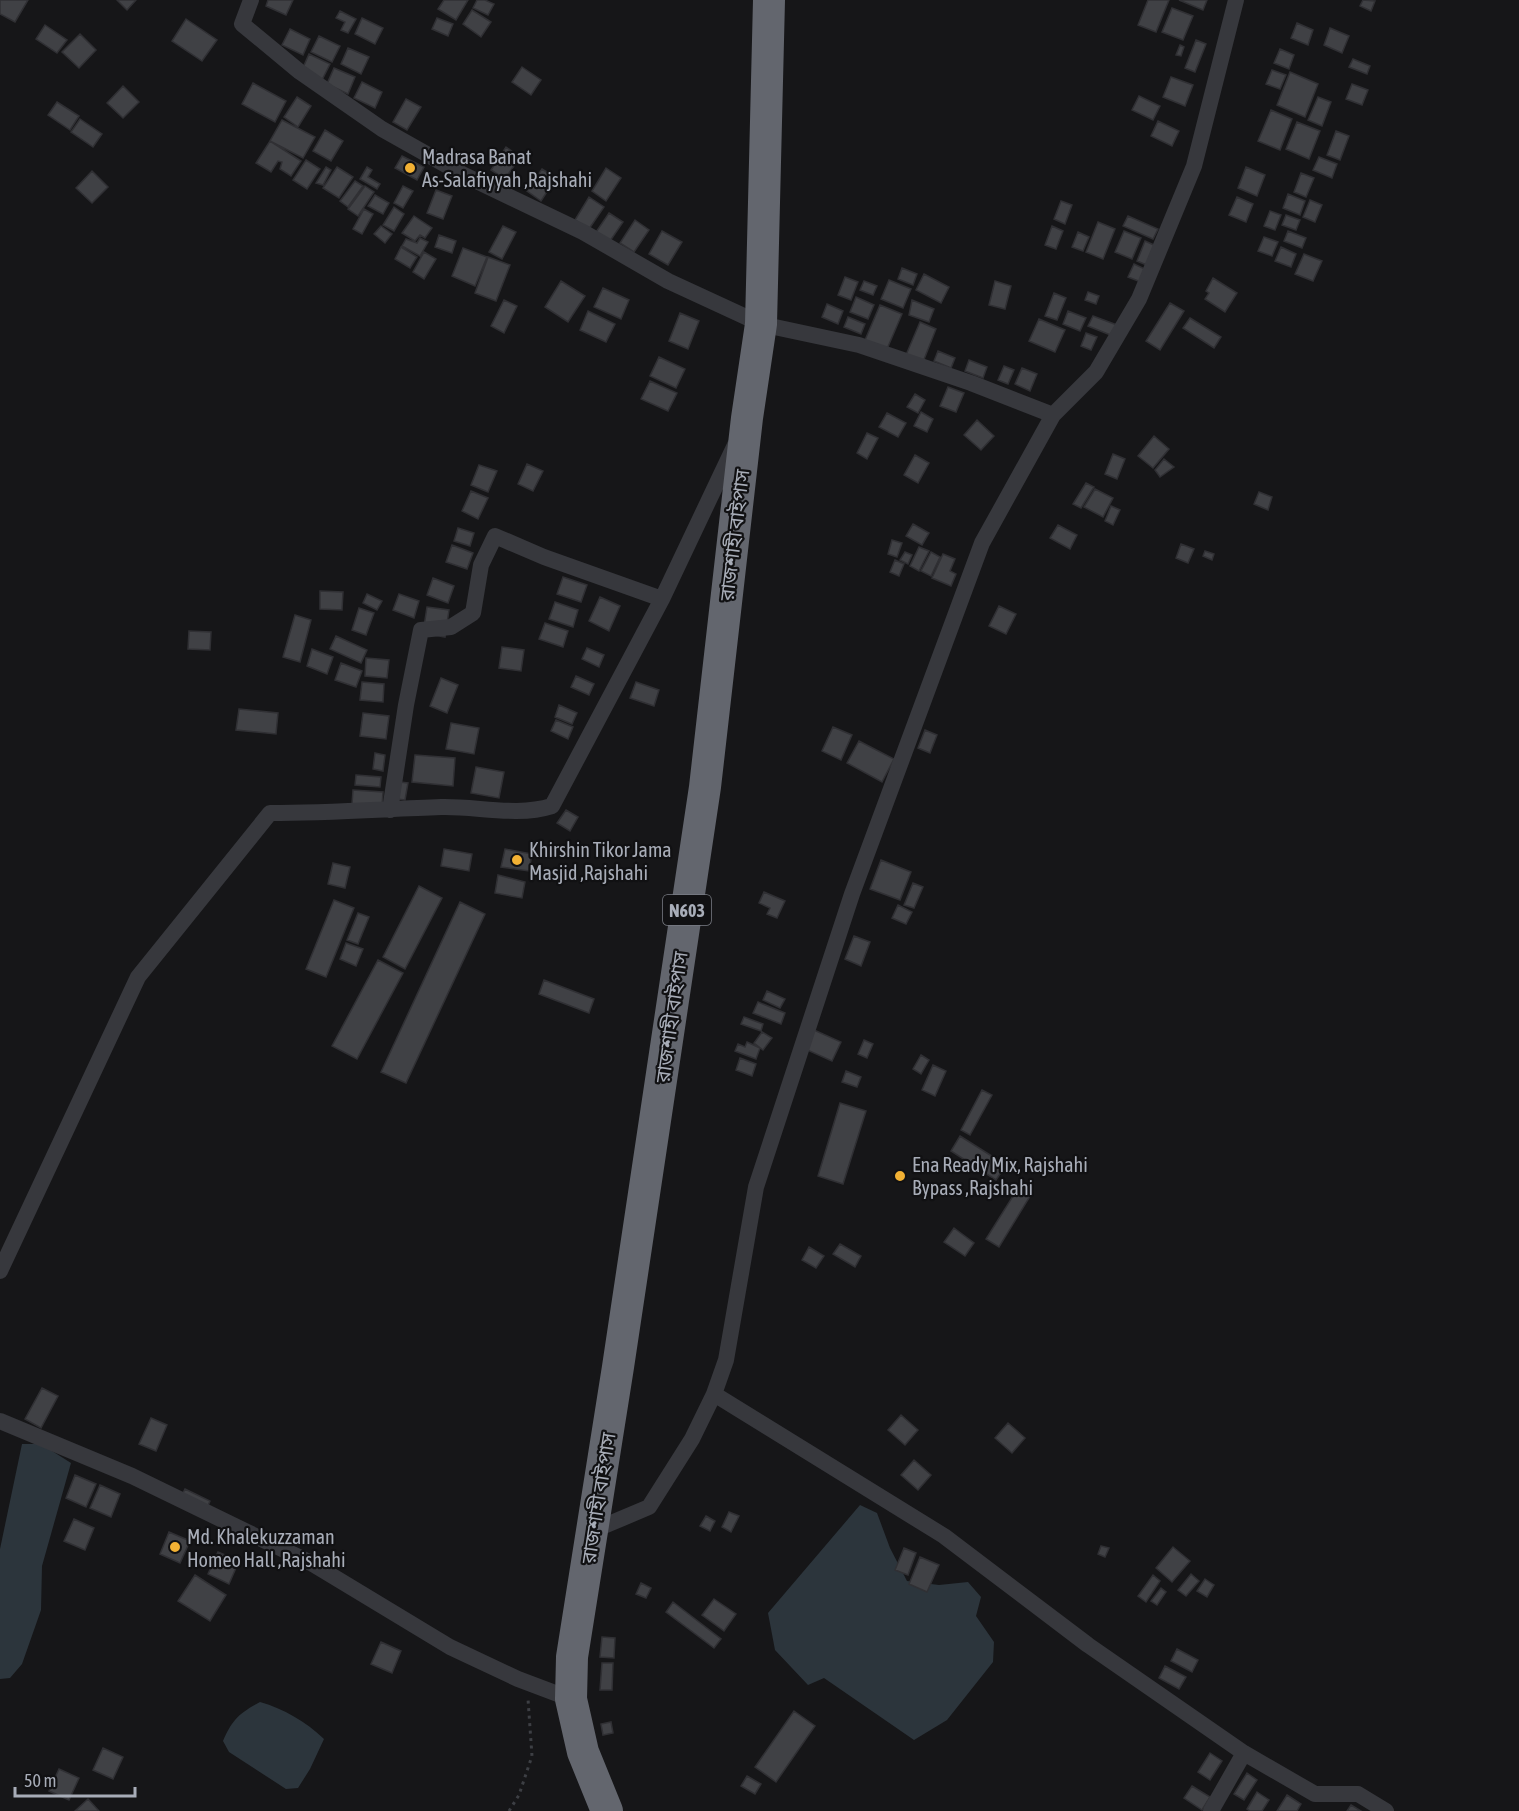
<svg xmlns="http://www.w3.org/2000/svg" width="1519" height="1811" viewBox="0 0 1519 1811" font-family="'Asap Condensed','Noto Sans Bengali',sans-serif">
	<rect width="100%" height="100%" fill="#161618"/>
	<path fill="#2c353c" d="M22 1444H41L71 1463 42 1566 41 1610 22 1664 10 1678 0 1679V1549Z
		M860 1505 877 1513 890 1548 907 1581 939 1585 968 1582 981 1597 976 1616 994 1642 993 1662 947 1720 914 1740 824 1678 808 1685 775 1650 768 1613Z
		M260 1702C284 1709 305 1721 324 1739L310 1769 298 1788 286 1789 229 1752 223 1741C232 1720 239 1713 260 1702Z"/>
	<path fill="#404145" stroke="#303034" stroke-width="1.5" d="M0 0H28L15 22 0 14Z
		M117 0H136L127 10Z
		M268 0H293L286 15 266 6Z
		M444 0H468L456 20 438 9Z
		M477 0H485L494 4 488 15 473 8Z
		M1148 0H1169L1156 32 1138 25Z
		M1179 0H1207L1203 10Z
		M1363 0 1375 1 1371 11 1360 6Z
		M1172 8 1193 16 1183 40 1162 32Z
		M472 10 491 22 481 37 463 24Z
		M340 11 356 19 348 33 341 30 345 22 336 18Z
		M362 18 383 28 375 44 355 34Z
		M437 18 453 24 448 36 432 29Z
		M186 19 217 40 202 61 172 41Z
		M1297 23 1313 30 1308 45 1291 38Z
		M45 25 67 40 57 53 36 39Z
		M1330 28 1349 36 1342 53 1324 45Z
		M290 29 310 39 303 55 282 45Z
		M80 34 96 50 79 68 62 52Z
		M319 36 340 46 332 62 311 52Z
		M1196 40 1206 44 1195 72 1185 68Z
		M1180 45 1184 47 1181 56 1176 55Z
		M348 48 369 57 361 74 341 64Z
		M1280 49 1294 55 1289 69 1274 63Z
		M309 54 330 64 322 80 302 70Z
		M1353 59 1370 66 1367 74 1349 67Z
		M522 67 541 80 531 95 512 82Z
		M334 68 355 77 348 94 327 84Z
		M1272 70 1286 75 1280 89 1266 84Z
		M1290 72 1318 84 1305 117 1277 105Z
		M1171 77 1193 85 1185 106 1163 97Z
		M362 82 382 92 375 108 354 98Z
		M253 83 286 101 275 122 242 104Z
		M1352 84 1368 90 1362 105 1346 99Z
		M123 86 139 102 123 118 107 103Z
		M1139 96 1160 106 1153 120 1132 110Z
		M297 97 311 106 298 127 284 117Z
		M1318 97 1331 102 1322 126 1308 120Z
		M406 99 421 107 407 130 393 122Z
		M57 102 79 116 70 130 48 115Z
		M1271 110 1292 119 1280 150 1258 141Z
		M80 119 102 134 93 147 71 132Z
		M282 120 315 137 303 158 270 141Z
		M1158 121 1179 131 1172 146 1151 136Z
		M1297 122 1320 131 1309 159 1286 149Z
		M325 130 343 141 331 161 313 151Z
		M1336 131 1349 136 1340 160 1327 155Z
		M270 141 301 161 291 176 280 169 282 162 278 161 271 172 256 163Z
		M506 147 520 157 505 179 491 170Z
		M402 156 424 167 417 180 395 168Z
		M1319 157 1337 164 1332 178 1313 170Z
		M306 160 320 169 307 189 293 180Z
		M326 167 331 170 323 185 316 183Z
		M337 167 353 177 339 198 323 188Z
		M367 167 372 170 368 177 380 184 377 189 360 179Z
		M1246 167 1265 175 1257 196 1238 188Z
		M606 168 621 178 606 201 592 191Z
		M542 169 556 178 541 201 527 191Z
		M92 171 108 187 92 203 76 188Z
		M1301 173 1314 178 1306 197 1294 192Z
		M355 181 363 186 348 207 340 201Z
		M365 186 374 192 358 216 348 209Z
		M403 186 413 191 403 208 394 203Z
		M436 190 452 196 443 219 427 213Z
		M1288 194 1305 201 1300 215 1283 208Z
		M375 195 389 203 383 214 368 206Z
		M589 197 604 207 589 229 575 220Z
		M1237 197 1253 204 1246 222 1229 215Z
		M1310 200 1322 205 1315 222 1303 217Z
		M1061 201 1072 205 1065 224 1054 219Z
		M394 207 404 214 394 231 383 225Z
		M364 209 373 214 362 234 353 229Z
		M1270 211 1281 215 1275 230 1264 226Z
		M609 213 623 222 608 244 594 235Z
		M1286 215 1300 220 1296 230 1282 225Z
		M414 216 432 228 425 238 420 235 415 241 402 233Z
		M1128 216 1158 229 1153 239 1123 226Z
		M635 220 649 230 634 252 620 243Z
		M1098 222 1115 229 1103 259 1086 252Z
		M381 226 392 234 385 243 374 234Z
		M503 226 516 232 502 259 489 252Z
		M1052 226 1063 231 1056 249 1045 245Z
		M662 231 682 242 668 265 649 254Z
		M1124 231 1141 238 1132 259 1115 252Z
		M1288 231 1306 238 1302 248 1284 241Z
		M1078 232 1089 237 1083 251 1072 247Z
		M439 235 456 241 452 253 435 247Z
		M1264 237 1278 242 1272 256 1258 251Z
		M420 238 428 242 420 256 402 246 406 239 417 243Z
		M1145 241 1156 246 1149 266 1137 261Z
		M401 247 417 257 410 268 395 259Z
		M1281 247 1296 254 1291 267 1275 261Z
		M463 248 487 257 475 286 452 276Z
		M424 252 436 259 424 279 413 272Z
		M1304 254 1322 261 1313 281 1295 274Z
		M488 257 510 265 496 301 475 293Z
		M1134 264 1147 270 1141 282 1128 277Z
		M902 268 917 274 913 285 898 279Z
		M924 274 949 287 941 303 916 290Z
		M845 277 858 282 851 300 838 295Z
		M1213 278 1237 293 1225 312 1205 299 1209 293 1206 291Z
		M889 280 911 289 903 308 881 299Z
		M561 281 585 296 568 322 545 307Z
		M864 281 877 286 873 295 860 290Z
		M995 281 1011 286 1005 309 989 305Z
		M603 288 629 300 621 319 594 307Z
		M1088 292 1099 296 1096 304 1085 300Z
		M1054 293 1066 298 1057 320 1045 316Z
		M856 297 874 305 868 319 850 312Z
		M504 300 517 306 504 333 491 326Z
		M912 300 934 309 929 322 909 315Z
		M1170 303 1184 311 1160 350 1146 341Z
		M827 304 843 311 838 324 822 317Z
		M880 305 902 314 887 349 865 340Z
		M588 311 615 324 606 342 580 330Z
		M1068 311 1086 318 1080 331 1063 324Z
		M680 313 699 321 688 349 669 341Z
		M1093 316 1117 325 1113 336 1088 326Z
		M848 317 865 324 861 334 844 327Z
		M1190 318 1221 337 1214 348 1183 328Z
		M1039 319 1065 330 1055 352 1029 341Z
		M920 322 936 329 923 362 906 355Z
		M1086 333 1097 337 1091 350 1081 346Z
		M938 351 955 358 951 368 934 361Z
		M659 357 685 369 676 388 650 376Z
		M969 360 987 367 983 378 965 371Z
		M1004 366 1014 370 1008 384 998 380Z
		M1022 368 1037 374 1030 391 1015 384Z
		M650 381 677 393 668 411 641 399Z
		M948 387 964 393 956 412 940 406Z
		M915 394 925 400 918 413 907 407Z
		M921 412 933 419 927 432 914 426Z
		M887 413 906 423 898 437 879 427Z
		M977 420 994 436 981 450 964 435Z
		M867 433 878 438 867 459 857 453Z
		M1154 436 1169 449 1153 468 1138 456Z
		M1113 454 1125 459 1117 479 1105 474Z
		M915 455 929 463 918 483 904 475Z
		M1164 459 1174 467 1160 477 1155 470Z
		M527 464 543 471 533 491 518 484Z
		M479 465 497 471 488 492 471 485Z
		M1086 483 1094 487 1081 508 1073 504Z
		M1095 489 1113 498 1103 517 1084 507Z
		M471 491 488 498 478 519 462 511Z
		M1259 492 1272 497 1268 510 1254 504Z
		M1111 506 1120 510 1113 525 1105 521Z
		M913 524 929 533 922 545 906 536Z
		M1058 525 1077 535 1070 549 1050 538Z
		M458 528 474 533 470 546 454 541Z
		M892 540 902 543 897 557 888 554Z
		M1181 544 1194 549 1188 563 1176 558Z
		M452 545 473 553 467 569 446 562Z
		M919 547 929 551 919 571 910 566Z
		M1205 551 1214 554 1212 560 1203 556Z
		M905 552 912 555 908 564 900 560Z
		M931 552 940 557 931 576 921 571Z
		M943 554 955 559 950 571 956 574 951 586 932 578Z
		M895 560 904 564 899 576 890 572Z
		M563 577 587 585 581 602 557 594Z
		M433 578 454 586 448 603 427 595Z
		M320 591 343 592 342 610 320 609Z
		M367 594 382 601 377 610 363 603Z
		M399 594 419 601 414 618 393 610Z
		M600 597 620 606 609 631 589 621Z
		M555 602 578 610 573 627 549 619Z
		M999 606 1016 614 1006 634 989 626Z
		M427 607 449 610 445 637 423 633Z
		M359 608 374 613 366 635 352 630Z
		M295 615 311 620 300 662 283 657Z
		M545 623 568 631 563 647 539 639Z
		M189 631 211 632 210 650 188 649Z
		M336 636 367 650 361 663 330 649Z
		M502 647 524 650 521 671 499 668Z
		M587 648 604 655 599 667 582 659Z
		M312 649 333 657 327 674 307 666Z
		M366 658 389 660 387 678 365 676Z
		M341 663 362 671 356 687 335 680Z
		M576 676 594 684 589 695 571 687Z
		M441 678 458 685 447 713 430 706Z
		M362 682 384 684 383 702 360 700Z
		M636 682 659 690 654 706 630 698Z
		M559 705 577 713 572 724 555 717Z
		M239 709 278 713 276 734 236 730Z
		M363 713 389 716 386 739 360 736Z
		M556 720 573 727 568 739 551 731Z
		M451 723 479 728 474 754 446 749Z
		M833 727 852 735 841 760 822 751Z
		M925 730 937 735 930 753 918 748Z
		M859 741 894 759 882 782 847 763Z
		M375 753 385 755 383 771 373 769Z
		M415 755 455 758 453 786 412 782Z
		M476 767 504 772 499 798 471 793Z
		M356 775 381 777 380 787 355 785Z
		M391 781 408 783 405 800 389 798Z
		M353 790 383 792 382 806 352 804Z
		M566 810 578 817 570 831 557 823Z
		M444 849 472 854 469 871 441 866Z
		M505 849 532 854 529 871 501 867Z
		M881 860 911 872 900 900 870 889Z
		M333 863 350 867 345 888 328 884Z
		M498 875 525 882 522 898 495 893Z
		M913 883 923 887 914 908 904 905Z
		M419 886 442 898 405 969 383 957Z
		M764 892 785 901 777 918 767 914 770 908 759 903Z
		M334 900 354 908 326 977 306 969Z
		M460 902 485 914 406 1083 381 1072Z
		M898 905 912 912 906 924 892 918Z
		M358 913 369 917 358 944 347 940Z
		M854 936 870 942 861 966 845 959Z
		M346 943 363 949 356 966 340 959Z
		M378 960 403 973 357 1059 332 1046Z
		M544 980 594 999 589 1013 539 994Z
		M767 991 785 999 780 1008 763 1000Z
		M758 1002 785 1013 781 1024 753 1013Z
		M744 1017 763 1024 761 1031 741 1024Z
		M814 1030 841 1042 832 1061 805 1049Z
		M762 1032 772 1038 763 1050 754 1043Z
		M864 1040 873 1044 867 1058 858 1054Z
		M747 1042 760 1048 756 1059 735 1051 738 1044 745 1047Z
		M921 1055 929 1060 921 1074 913 1069Z
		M740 1058 756 1064 752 1076 736 1070Z
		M933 1065 946 1071 935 1096 922 1090Z
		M846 1071 861 1077 857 1087 842 1082Z
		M982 1090 992 1095 970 1135 961 1130Z
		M840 1103 866 1111 843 1184 818 1176Z
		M960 1136 1006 1165 996 1180 951 1151Z
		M1020 1185 1032 1193 999 1247 986 1239Z
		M954 1228 974 1243 965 1256 944 1242Z
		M840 1244 861 1256 855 1267 833 1254Z
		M809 1247 824 1256 816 1268 802 1260Z
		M42 1388 58 1396 41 1428 25 1419Z
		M901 1415 918 1430 905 1445 888 1430Z
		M151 1418 167 1425 156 1451 139 1444Z
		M1008 1423 1025 1438 1012 1453 995 1438Z
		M914 1460 931 1475 918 1490 901 1475Z
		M75 1475 96 1484 86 1507 66 1498Z
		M100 1485 120 1494 111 1517 90 1508Z
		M185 1489 210 1501 203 1517 177 1505Z
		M729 1512 739 1516 731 1532 722 1527Z
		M706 1516 715 1521 710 1531 700 1526Z
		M74 1519 94 1528 85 1550 64 1541Z
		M169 1532 190 1541 180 1563 160 1554Z
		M1101 1546 1109 1548 1105 1557 1098 1554Z
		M1173 1547 1190 1561 1172 1582 1156 1568Z
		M904 1548 916 1553 908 1575 895 1570Z
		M218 1552 239 1561 229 1584 208 1574Z
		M920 1557 939 1565 927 1592 909 1584Z
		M1191 1574 1199 1581 1186 1596 1178 1590Z
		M195 1575 226 1595 210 1621 178 1601Z
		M1153 1575 1160 1581 1146 1602 1138 1596Z
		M1205 1579 1214 1585 1207 1597 1197 1591Z
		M641 1583 651 1588 646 1598 636 1594Z
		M1161 1588 1166 1592 1157 1605 1151 1601Z
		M714 1599 736 1614 724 1631 702 1615Z
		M673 1602 721 1639 714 1648 666 1612Z
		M602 1637 615 1638 614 1658 600 1657Z
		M381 1642 401 1651 392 1673 371 1664Z
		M1177 1649 1198 1660 1192 1672 1171 1661Z
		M602 1663H613L612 1690H600Z
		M1165 1666 1186 1677 1179 1689 1159 1678Z
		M794 1711 815 1726 776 1782 755 1767Z
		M611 1722 613 1733 603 1735 601 1724Z
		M103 1748 123 1757 113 1779 93 1770Z
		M1210 1753 1222 1761 1210 1780 1198 1772Z
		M59 1769 79 1778 69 1800 49 1791Z
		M1247 1773 1257 1780 1244 1800 1234 1794Z
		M747 1776 761 1784 755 1794 741 1786Z
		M1192 1786 1210 1797 1202 1810 1184 1798Z
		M1257 1792 1269 1800 1262 1811H1250L1247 1809Z
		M1287 1795 1301 1804 1297 1811H1277Z
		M88 1799 99 1811H75Z
		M1351 1805 1361 1811H1347Z"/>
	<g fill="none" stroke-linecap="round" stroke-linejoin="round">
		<path stroke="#3d3f44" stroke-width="3" stroke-dasharray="3 4.5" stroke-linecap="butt" d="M509 1811 519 1795 532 1756 528 1699"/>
		<path stroke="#37383d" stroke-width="16" d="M251 0 242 24 300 72 382 129 462 174 583 232 668 281 761 324 859 345 971 383 1053 415 1096 372 1139 299 1194 166 1236 0
			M390 810 406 705 421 630 451 627 473 613 481 565 495 536 544 557 662 599
			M0 1271 138 977 270 813C327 813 384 809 441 807 477 806 517 817 552 806L662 599 735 445
			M714 1394 944 1536 1088 1645 1244 1753 1315 1794H1358L1386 1811
			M0 1421 132 1476 311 1563 450 1647 518 1679 571 1699
			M592 1531 649 1507 692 1439 714 1394 726 1360 756 1187 852 894 982 543 1053 415
			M1211 1811 1244 1753"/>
		<path stroke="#63666e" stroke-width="32" d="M607 1811 583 1752 571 1699 572 1657 618 1367 705 787 747 418 761 324 769 0"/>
	</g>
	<g fill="#f2b134" stroke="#111113" stroke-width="2">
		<circle cx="410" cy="168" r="6"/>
		<circle cx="517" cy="860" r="6"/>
		<circle cx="900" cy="1176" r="6"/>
		<circle cx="175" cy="1547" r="6"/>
	</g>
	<g text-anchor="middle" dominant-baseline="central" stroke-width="4.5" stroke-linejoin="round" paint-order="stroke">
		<rect fill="#111113" stroke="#7b7e86" stroke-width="1.5" x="663" y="895" width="48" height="30" rx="4.5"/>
		<g font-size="18" font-weight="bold" fill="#a8adb8">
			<text x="687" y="910">N603</text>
		</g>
		<g font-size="20" fill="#a8adb8" stroke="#111113" text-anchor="start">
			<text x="422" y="156">Madrasa Banat<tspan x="422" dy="23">As-Salafiyyah ,Rajshahi</tspan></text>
			<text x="529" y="849">Khirshin Tikor Jama<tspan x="529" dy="23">Masjid ,Rajshahi</tspan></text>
			<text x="912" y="1164">Ena Ready Mix, Rajshahi<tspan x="912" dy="23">Bypass ,Rajshahi</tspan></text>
			<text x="187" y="1536">Md. Khalekuzzaman<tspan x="187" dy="23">Homeo Hall ,Rajshahi</tspan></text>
		</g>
		<g font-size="20" fill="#a8adb8" stroke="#111113">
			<text transform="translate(734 535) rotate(-83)">রাজশাহী বাইপাস</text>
			<text transform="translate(671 1017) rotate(-82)">রাজশাহী বাইপাস</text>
			<text transform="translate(598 1498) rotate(-81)">রাজশাহী বাইপাস</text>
		</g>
	</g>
	<path d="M15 1787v9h120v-9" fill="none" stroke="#a8adb8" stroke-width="3"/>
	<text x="24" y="1787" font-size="18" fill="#a8adb8" stroke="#111113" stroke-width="4.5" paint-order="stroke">50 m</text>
</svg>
